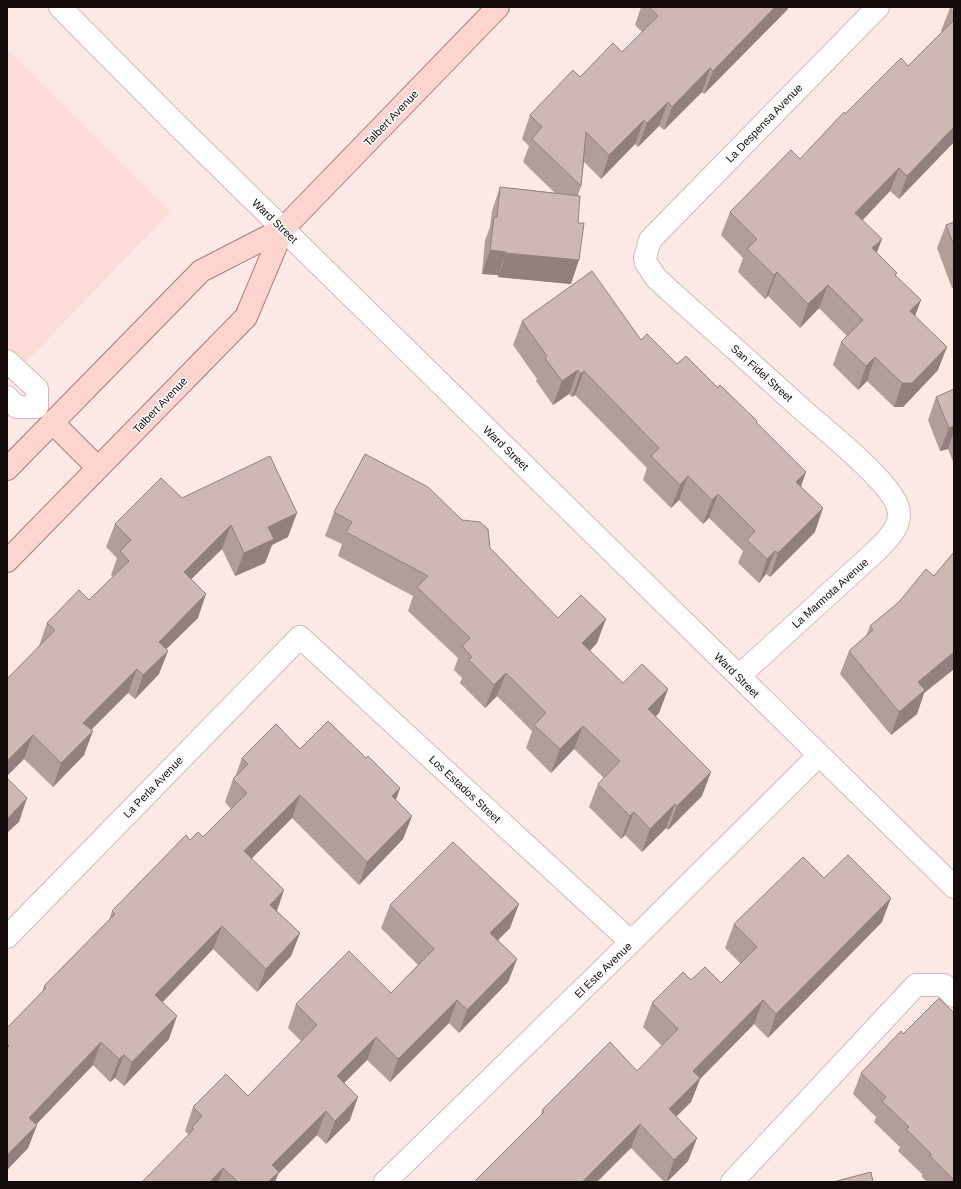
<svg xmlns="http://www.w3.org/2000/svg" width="961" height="1189" viewBox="0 0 961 1189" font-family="Arial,sans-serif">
	<rect width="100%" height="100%" fill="#fce8e5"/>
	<path fill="#fddbd7" d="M7 49 170 212 7 381Z"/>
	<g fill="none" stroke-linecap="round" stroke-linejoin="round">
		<defs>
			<path id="minor" d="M60 7 174 122 954 887
				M7 361 37 389V407H17L7 397
				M739 676 876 551C887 540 903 526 898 508 892 483 827 431 806 413 761 372 716 332 670 291L656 278 646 263 645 258 650 240 878 7
				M7 937 300 637 631 942
				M385 1182 631 942 819 755
				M732 1182 916 985H944L954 996"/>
			<path id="major" d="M52 422 98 468
				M7 469 201 271 283 229 498 7
				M7 561 246 317 283 229"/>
		</defs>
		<use href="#minor" stroke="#d2bab7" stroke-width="24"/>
		<use href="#major" stroke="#ab7c76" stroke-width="24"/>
		<use href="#minor" stroke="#fff" stroke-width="22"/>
		<use href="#major" stroke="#fdd4cf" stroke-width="22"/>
	</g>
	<path fill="#b29d9b" d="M641 7H788V9L704 94 702 92 664 130 659 126 638 147 635 144 601 179 584 162 581 186 578 195 571 284 498 277V275L482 274 485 240 490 227 492 211 500 187 555 193 523 162 529 146 522 139 530 115 580 77 622 52 642 32 635 25Z
		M954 7V142L899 199 890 191 863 220 877 253 896 276 921 300 915 315 938 370 903 407H894L867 381 858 390 833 365 841 342 847 336 819 308 800 328 768 296 765 299 738 272 743 258 721 235 730 212 800 159 845 114 908 66 942 32 941 31 950 8Z
		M954 222V287L952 288 937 248 946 225Z
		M522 321 641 340 677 364 718 388 756 423 801 486 815 532 770 577 766 574 759 583 738 563 743 551 709 518 703 524 679 500 671 508 643 480 647 468 575 395 572 397 569 394 553 405 536 381 537 379 513 345Z
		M954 389V464L948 449 940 451 928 420 936 397Z
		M182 498 288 537 272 545 265 563 235 576 222 549 191 579 198 618 166 649 159 674 135 699 128 693 91 730 84 755 53 787 24 759 39 646 47 623 89 600 113 577 111 575 117 558 106 547 115 524Z
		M334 512 490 548 558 618 597 643 590 651 623 683 668 689 659 713 655 717 702 796 668 830 666 828 642 852 625 835 621 839 589 807 598 784 604 778 574 749 551 773 526 748 532 731 497 696 485 708 460 683 462 678 454 670 458 658 408 611 413 596 338 556 342 544 325 536Z
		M954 552V669L924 693 917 714 891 735 840 674 849 651 866 636 870 626 934 576Z
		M300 749 366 758 400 788 396 800 412 816 403 839 359 885 292 818 251 859 277 911 300 933 291 956 257 992 213 949 163 1002 169 1039 124 1086 115 1078 110 1082 93 1065 36 1125H37L28 1148 7 1170V1028L42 992 44 986 109 920 112 911 190 840 203 837 231 809 225 802 233 779 235 777 242 758Z
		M824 878 882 922 768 1038 754 1024 700 1079 691 1102 676 1117 697 1138 688 1161 667 1182H664L631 1148 541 1115 542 1110 637 1071 662 1046 643 1027 652 1003 691 980 721 983 741 964 725 948 734 924Z
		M390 905 510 928 498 940 517 959 508 982 459 1033 449 1023 390 1082 367 1060 344 1083 350 1120 326 1144 317 1135 278 1174 275 1182H142L189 1135 185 1131 193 1107 248 1096 301 1041 288 1028 296 1004 391 993 418 965 381 928Z
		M954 1013V1182H927L922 1177V1174L898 1151 900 1147 874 1122 876 1117 853 1094 861 1073 903 1034Z"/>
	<path fill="#91807e" d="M335 7H350L349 8Z
		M775 7H788V9L704 94 713 71Z
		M710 68 702 92 664 130 672 107Z
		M668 102 659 126 638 147 647 123Z
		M644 120 635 144 601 179 609 155Z
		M954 127V142L899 199 907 176Z
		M899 168 890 191 847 236 855 213Z
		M882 239 873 263 872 248Z
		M490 250 506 252 498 275 482 274Z
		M506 253 579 260 571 284 498 277Z
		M777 272 768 296 765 299 774 275Z
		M828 285 819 308 800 328 808 304Z
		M921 300 912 324 910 311Z
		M947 347 938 370 903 407H894L902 383Z
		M875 357 867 381 858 390 866 366Z
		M578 370 569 394 553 405 562 381Z
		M584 371 575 395 572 397 580 374Z
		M954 426V431L948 449 940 451 949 428Z
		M806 472 798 495 796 482Z
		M688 476 679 500 671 508 680 485Z
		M718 494 709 518 703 524 712 500Z
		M823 508 815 532 770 577 778 553Z
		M297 513 288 537 272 545 265 563 235 576 244 553 268 527Z
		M231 525 222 549 175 595 184 572Z
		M775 551 766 574 759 583 767 559Z
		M206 594 198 618 150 665 159 642Z
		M606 619 597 643 573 667 582 643Z
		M168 651 159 674 135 699 143 675Z
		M954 652V669L924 693 917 714 891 735 899 712 918 682Z
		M137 669 128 693 75 746 83 723Z
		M506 673 497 696 485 708 494 685Z
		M668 689 659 713 640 733 648 709Z
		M583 726 574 749 551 773 560 749Z
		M93 731 84 755 53 787 61 763Z
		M33 735 24 759 7 776V761Z
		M711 772 702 796 668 830 677 806Z
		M400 788 392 811V796Z
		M300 795 292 818 235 875 244 851Z
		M27 798 19 822 7 833V819Z
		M675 804 666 828 642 852 650 829Z
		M634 812 625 835 621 839 630 816Z
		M412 816 403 839 359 885 367 862Z
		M284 890 276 914 270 905Z
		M891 898 882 922 768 1038 776 1014Z
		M519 904 510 928 482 956 490 933Z
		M222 926 213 949 147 1018 155 995Z
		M300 933 291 956 257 992 266 969Z
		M517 959 508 982 459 1033 467 1010Z
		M457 1000 449 1023 390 1082 398 1059Z
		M763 1000 754 1024 700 1079 691 1102 660 1132 669 1109 693 1071Z
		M177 1016 169 1039 124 1086 132 1062Z
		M376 1037 367 1060 328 1099 337 1076Z
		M101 1042 93 1065 20 1141 29 1118Z
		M124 1055 115 1078 110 1082 119 1059Z
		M358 1097 350 1120 326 1144 335 1121Z
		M326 1111 317 1135 278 1174 275 1182H266L272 1165Z
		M640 1124 631 1148 597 1182H582Z
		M37 1125 28 1148 7 1170V1155Z
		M697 1138 688 1161 667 1182H666L674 1160Z
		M223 1168 218 1182H210Z"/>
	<path fill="#cfb7b4" stroke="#91807e" d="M649 7H775L713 71 710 68 672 107 668 102 647 123 644 120 609 155 586 132 581 186 532 139 542 127 530 115 573 70 580 77 613 43 622 52 658 16Z
		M951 7H954V13L950 8Z
		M954 20V127L907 176 899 168 855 213 882 239 872 248 897 273 895 275 921 300 910 311 947 347 912 383H902L875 357 866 366 841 342 863 320 828 285 808 304 777 272 774 275 747 249 757 239 730 212 791 150 800 159 844 112 845 114 901 58 908 66Z
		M500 187 580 196 578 223H584L579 260 506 253V252L490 250 494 217H497Z
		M954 222V246L946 225Z
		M592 271 641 340 647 334 677 364 686 356 718 388 720 385 757 421 756 422 806 472 796 482 823 508 778 553 775 551 767 559 747 540 755 531 718 494 712 500 688 476 680 485 651 456 659 448 584 371 580 374 578 370 562 381 545 358 547 356 522 321Z
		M954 389V426L949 428 936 397Z
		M365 454 428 487 462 520 480 522 488 529 490 548 558 618 581 595 606 619 582 643 623 683 642 664 668 689 648 709 711 772 677 806 675 804 650 829 634 812 630 816 598 784 620 761 583 726 560 749 534 725 546 713 506 673 494 685 469 660 472 657 462 646 470 638 417 587 428 576 346 532 352 522 334 512Z
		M270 456 297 513 268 527 274 539 244 553 231 525 184 572 206 594 159 642 168 651 143 675 137 669 83 723 93 731 61 763 33 735 7 761V679L55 630 47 623 79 590 89 600 129 561 120 551 131 540 115 524 161 478 182 498Z
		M954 552V652L918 682 925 690 899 712 849 651 873 630 870 626 899 602 926 569 934 576Z
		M328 721 366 758 368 756 400 788 392 796 412 816 367 862 300 795 244 851 284 890 270 905 300 933 266 969 222 926 155 995 177 1016 132 1062 124 1055 119 1059 101 1042 29 1118 37 1125 7 1155V1048L9 1046 7 1043V1028L46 988 44 986 115 914 112 911 186 835 190 840 198 832 203 837 247 793 233 779 248 764 242 758 276 724 300 749Z
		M7 778 27 798 7 819Z
		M453 842 519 904 490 933 517 959 467 1010 457 1000 398 1059 376 1037 337 1076 358 1097 335 1121 326 1111 272 1165 279 1172 268 1182H238L223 1168 210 1182H142L194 1129 192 1127 202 1116 193 1107 226 1074 248 1096 317 1025 296 1004 349 951 391 993 434 949 390 905Z
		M848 855 891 898 776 1014 763 1000 693 1071 700 1078 669 1109 697 1138 674 1160 640 1124 582 1182H474L544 1112 542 1110 610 1042 637 1071 678 1029 652 1003 683 972 691 980 705 967 721 983 757 947 734 924 803 857 824 878Z
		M939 998 954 1013V1180L929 1155H932L906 1129 909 1127 882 1101 886 1097 861 1073 901 1031 903 1034Z
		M871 1172 873 1182H833Z"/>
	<g text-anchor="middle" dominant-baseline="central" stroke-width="3" stroke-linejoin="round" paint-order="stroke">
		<g font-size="11" fill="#150d0c" stroke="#fff">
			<text transform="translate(391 118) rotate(-46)">Talbert Avenue</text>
			<text transform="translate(764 123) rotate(-46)">La Despensa Avenue</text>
			<text transform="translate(275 221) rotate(44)">Ward Street</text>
			<text transform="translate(762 373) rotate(42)">San Fidel Street</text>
			<text transform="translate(160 405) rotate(-46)">Talbert Avenue</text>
			<text transform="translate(506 448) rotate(44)">Ward Street</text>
			<text transform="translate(830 593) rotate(-42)">La Marmota Avenue</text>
			<text transform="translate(737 675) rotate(45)">Ward Street</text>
			<text transform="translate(153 787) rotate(-46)">La Perla Avenue</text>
			<text transform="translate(465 789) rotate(43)">Los Estados Street</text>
			<text transform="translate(603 970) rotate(-44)">El Este Avenue</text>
		</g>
	</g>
	<rect width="961" height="1189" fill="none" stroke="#150d0c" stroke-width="16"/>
</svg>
